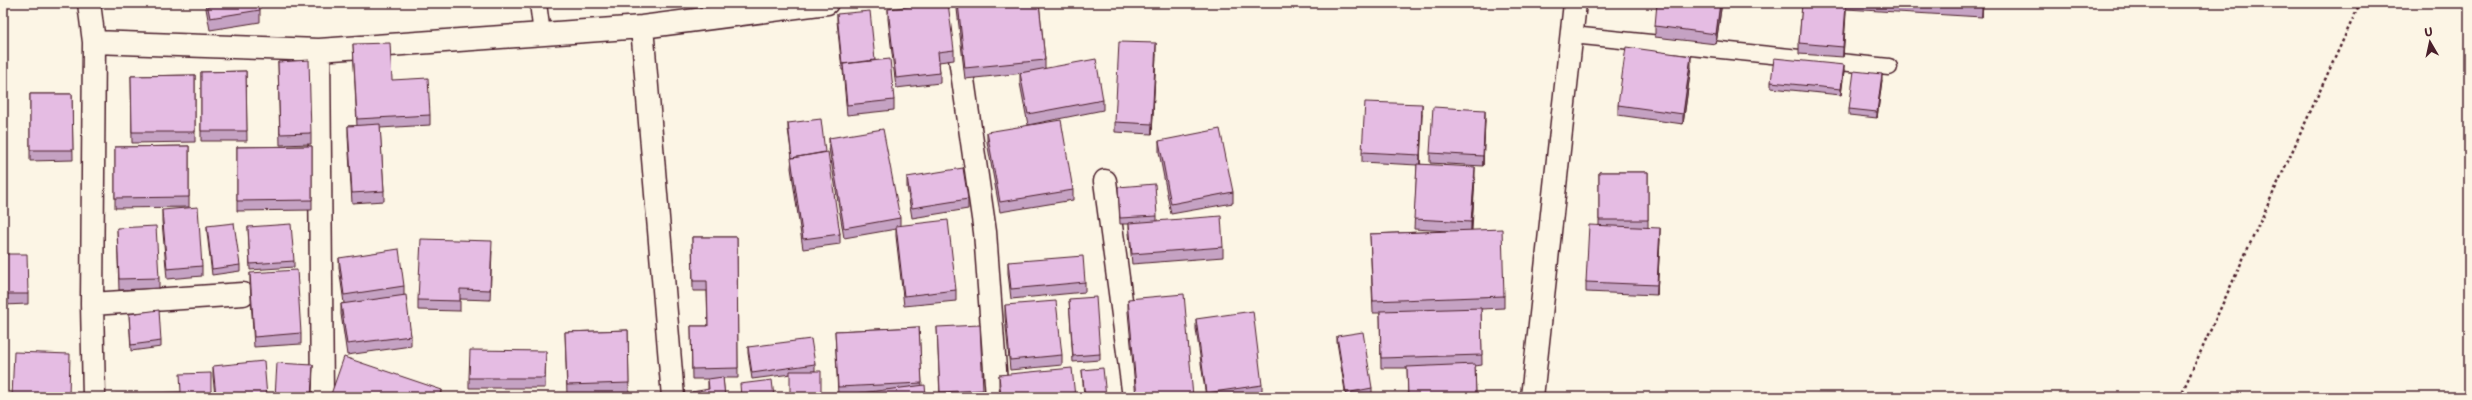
<svg xmlns="http://www.w3.org/2000/svg" width="2472" height="400" viewBox="0 0 2472 400" font-family="'Playpen Sans',sans-serif">
	<rect width="100%" height="100%" fill="#fcf5e5"/>
	<filter id="ink" filterUnits="userSpaceOnUse"><feTurbulence type="fractalNoise" baseFrequency=".025" numOctaves="2"/><feDisplacementMap in="SourceGraphic" scale="8" xChannelSelector="R" yChannelSelector="G"/><feConvolveMatrix kernelMatrix="1 2 1 2 8 2 1 2 1" color-interpolation-filters="sRGB"/></filter>
	<g filter="url(#ink)">
		<g fill="none" stroke-linecap="round" stroke-linejoin="round">
			<defs>
				<path id="service" d="M538 3 542 34
					M1572 35 1889 67"/>
				<path id="minor" d="M89 3 94 42 92 304 94 397
					M952 3 985 232 997 397
					M642 27 673 397
					M94 42 319 50 642 27 827 3
					M319 50 322 397
					M1105 181 1134 397
					M92 304 243 294
					M1532 397 1575 3"/>
			</defs>
			<use href="#service" stroke="#4a1f2b" stroke-width="19"/>
			<use href="#minor" stroke="#4a1f2b" stroke-width="25"/>
			<path stroke="#4a1f2b" stroke-width="2.5" stroke-dasharray="3 3" stroke-linecap="butt" d="M2180 397 2360 3"/>
			<use href="#service" stroke="#fcf5e5" stroke-width="16"/>
			<use href="#minor" stroke="#fcf5e5" stroke-width="22"/>
		</g>
		<path fill="#c5a2c3" stroke="#4a1f2b" d="M205 3H259L260 10V22L210 30Z
			M957 3H1039L1045 60V68L1103 100V110L1028 125 1020 83V73H1024L965 79 957 9Z
			M1721 3V9L1716 44 1655 37V26Z
			M1760 3H1983L1982 17 1846 9 1843 57 1799 54V43L1802 6Z
			M888 9 954 50V60L939 62 940 73V83L896 88 888 19Z
			M837 14 875 60 894 100V110L847 115 843 70H842L837 21Z
			M353 44 430 115V125L380 128 384 191V201L352 203 348 136V126H357Z
			M1156 54 1152 134 1115 132V122Z
			M278 62 311 133V144L280 145Z
			M1691 67 1683 124 1618 115V105Z
			M246 71 247 141H201V72Z
			M1844 71 1841 95 1771 88V82Z
			M195 75V142L132 143 131 76Z
			M1882 80 1877 118 1849 115V109Z
			M30 94H72L73 160 30 161Z
			M1422 114 1420 164 1475 177 1472 230 1504 296V308L1481 309 1482 365 1475 366 1476 397H1408L1407 368H1381L1380 313H1373L1370 234 1448 231 1414 229 1417 165 1362 162V152Z
			M1485 120 1483 166 1430 163V153Z
			M788 123 825 152 840 234V244L803 249 791 168 792 158 788 129Z
			M987 132 1073 190V200L1000 212 987 142Z
			M829 138 900 218V226L956 290V301L904 306 896 236V229L844 238 829 148Z
			M1159 141 1233 192V203L1171 214 1159 152Z
			M189 146V207L115 208V147Z
			M312 146V210L237 211V147Z
			M1599 172H1648V228L1660 239 1657 295 1586 292V282L1599 225Z
			M907 177 968 199V209L912 218 907 187Z
			M1118 187 1157 216V221L1223 247V257L1132 264 1129 233V224H1120Z
			M162 210 202 266V276L167 279 162 221Z
			M207 226 240 265V271L212 275 207 232Z
			M248 227 294 261V267L250 270Z
			M117 228 159 278V288L119 290Z
			M692 237H737L738 378H723L725 397H692V392L708 390V379H692L691 326H708L707 291H693Z
			M492 251 490 300 460 299V311L418 310V300Z
			M3 254 28 294V304L3 305Z
			M339 258 404 286V295L411 336V346L347 355 341 314V304L344 303 339 268Z
			M1008 262 1085 282V292L1011 299 1008 273Z
			M250 273 301 333V344L254 347 250 283Z
			M1069 299 1100 354V360L1073 362Z
			M1128 299 1193 397H1136L1128 312Z
			M1005 305 1062 355V365L1010 370 1005 316Z
			M129 314 161 341V347L131 351Z
			M1196 319 1262 385V396L1252 397H1206L1196 329Z
			M919 327 922 386 838 396 835 331Z
			M937 327 983 390V397H940Z
			M628 330 629 393 567 395 565 332Z
			M1337 336 1372 388V394L1356 397H1346L1337 342Z
			M748 347 815 364V371L752 379 748 353Z
			M546 351 545 388H469V378Z
			M213 366 267 397H215L213 376Z
			M1082 370 1106 397H1084Z
			M999 375 1075 397H1000L999 386Z"/>
		<path fill="#a0849f" stroke="#4a1f2b" d="M1720 3H1721V9L1716 44V34Z
			M1982 3H1983L1982 17Z
			M1846 4V14L1843 57V47Z
			M1156 43V54L1152 134V124Z
			M1691 56V67L1683 124V114Z
			M1844 65V71L1841 95V89Z
			M1882 74V80L1877 118V112Z
			M1422 104V114L1420 165V155Z
			M1485 110V120L1483 166V156Z
			M1475 167V177L1471 232V222Z
			M1660 228V239L1657 295V285Z
			M313 365 312 397H311Z
			M442 390V397H440Z"/>
		<path fill="#e5bce3" stroke="#4a1f2b" d="M207 3H259L260 10 210 18Z
			M938 3H948L954 50 938 52 940 73 896 78 888 9Z
			M958 3H1039L1045 60 965 68Z
			M1657 3H1720L1716 34 1655 26Z
			M1802 3H1838L1846 4 1843 47 1799 43Z
			M1965 3H1982V4Z
			M870 11 875 60 842 64 837 14Z
			M1119 42 1156 43 1152 124 1115 122Z
			M390 43 392 80 428 78 430 115 357 119 353 44Z
			M1626 47 1691 56 1683 114 1618 105Z
			M1774 58 1844 65 1841 89 1771 82Z
			M890 59 894 100 847 105 843 64Z
			M1096 59 1103 100 1028 114 1020 73Z
			M309 60 311 133 280 134 278 62Z
			M246 71 247 131H201V72Z
			M1854 71 1882 74 1877 112 1849 109Z
			M195 75V132H132L131 76Z
			M30 94H72L73 150H30Z
			M1365 102 1422 104 1420 155 1362 152Z
			M1433 107 1485 110 1483 156 1430 153Z
			M821 119 825 152 792 158 788 123Z
			M1061 120 1073 190 1000 202 987 132Z
			M380 124 384 191 352 193 348 126Z
			M883 129 900 218 844 228 829 138Z
			M1220 129 1233 192 1171 204 1159 141Z
			M189 146V197L115 198V147Z
			M312 146V200L237 201V147Z
			M828 152 840 234 803 239 791 158Z
			M1417 164 1475 167 1471 222 1414 219Z
			M963 168 968 199 912 208 907 177Z
			M1599 172H1648V220H1599Z
			M1155 184 1157 216 1120 218 1118 187Z
			M198 207 202 266 167 269 162 210Z
			M1221 216 1223 247 1132 254 1129 223Z
			M948 220 956 290 904 296 896 226Z
			M234 223 240 265 212 269 207 226Z
			M291 224 294 261 250 264 248 227Z
			M1589 225 1660 228 1657 285 1586 282Z
			M156 226 159 278 119 279 117 228Z
			M1502 229 1504 296 1373 301 1370 234Z
			M692 237H737L738 368 692 369 691 326H708L707 281H693Z
			M421 239 492 241 490 290 460 289V301L418 300Z
			M399 249 404 286 344 295 339 258Z
			M3 254H27L28 294H3Z
			M1083 256 1085 282 1011 289 1008 262Z
			M297 270 301 333 254 337 250 273Z
			M1184 294 1193 397H1137L1128 299Z
			M406 295 411 336 347 344 341 304Z
			M1096 297 1100 354 1073 356 1069 299Z
			M1056 301 1062 355 1010 360 1005 305Z
			M1481 308 1482 355 1381 358 1380 311Z
			M159 310 161 341 131 345 129 314Z
			M1253 311 1262 385 1206 393 1196 319Z
			M980 325 983 390 940 392 937 327Z
			M919 327 922 383 838 387 835 331Z
			M628 330 629 383 567 385 565 332Z
			M1363 332 1372 388 1346 393 1337 336Z
			M811 339 815 364 752 373 748 347Z
			M470 350 546 351 545 378H469Z
			M14 352 70 354 69 397H12Z
			M344 357 442 390 440 397H330Z
			M264 361 267 397H216L213 366Z
			M277 363 313 365 311 397H275Z
			M1475 364 1476 396 1450 397H1408L1407 367Z
			M1072 368 1075 397H1001L999 375Z
			M1103 368 1106 397H1085L1082 370Z
			M790 371H821V397H790Z
			M211 373V397H115V394L181 392 180 374Z
			M723 377 725 397H693L692 392 709 389 708 379Z
			M772 380 774 397H741L740 384Z
			M925 385 926 397H837V396Z"/>
	</g>
	<rect width="2472" height="400" fill="none" stroke="#fcf5e5" stroke-width="16"/>
	<rect x="8" y="8" width="2456" height="384" fill="none" stroke="#4a1f2b" stroke-width="1.5" filter="url(#ink)"/>
	<g transform="translate(2430 42) rotate(351)" stroke="#fcf5e5" stroke-width="3" paint-order="stroke">
	<path d="M0-3L7 15L0 10L-7 15Z" fill="#4a1f2b"/>
	<text y="-6" font-size="11" font-weight="bold" text-anchor="middle" fill="#4a1f2b">U</text>
	</g>
</svg>
